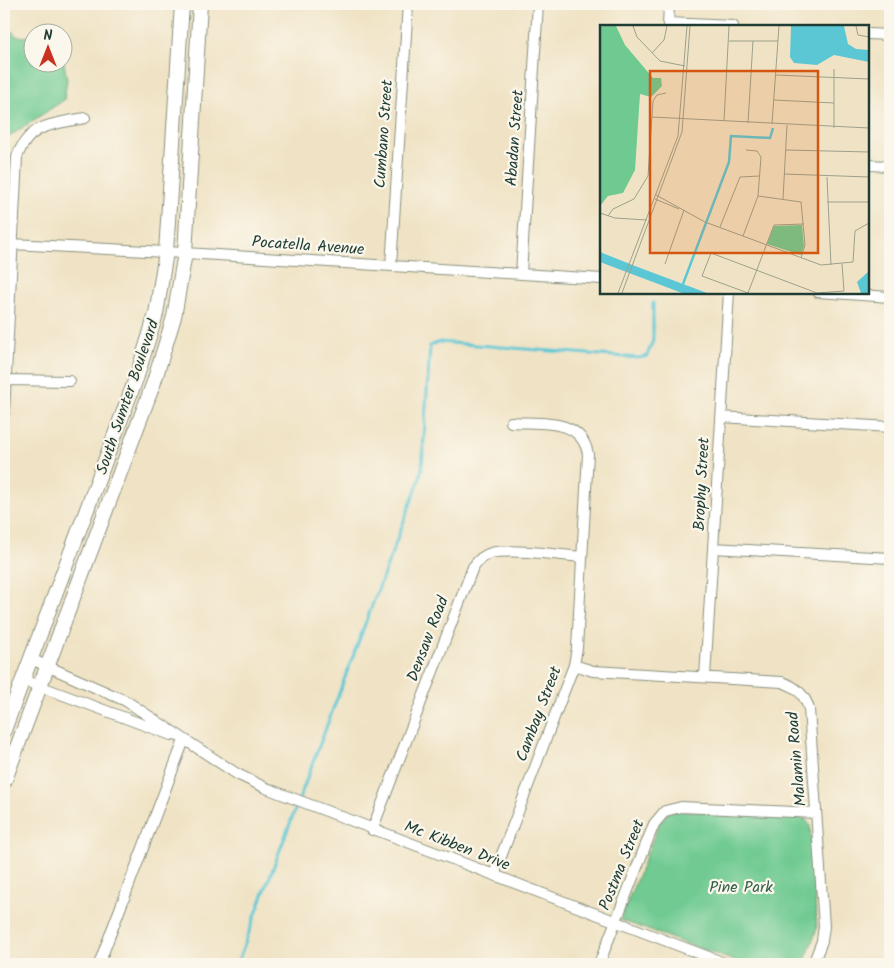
<svg xmlns="http://www.w3.org/2000/svg" width="894" height="968" viewBox="0 0 894 968" font-family="Kalam,sans-serif">
	<rect width="100%" height="100%" fill="#fbf7ec"/>
	<filter id="ink" filterUnits="userSpaceOnUse"><feTurbulence type="fractalNoise" baseFrequency=".02" numOctaves="2"/><feDisplacementMap in="SourceGraphic" scale="10" xChannelSelector="R" yChannelSelector="G"/><feConvolveMatrix kernelMatrix="1 2 1 2 8 2 1 2 1" color-interpolation-filters="sRGB"/></filter>
	<filter id="wash" filterUnits="userSpaceOnUse"><feTurbulence type="fractalNoise" baseFrequency=".0096" numOctaves="4" result="noise"/><feDisplacementMap in="SourceGraphic" scale="20" xChannelSelector="R" yChannelSelector="G"/><feGaussianBlur stdDeviation="1.12" result="paint"/><feColorMatrix in="noise" values="0 0 0 0 0 0 0 0 0 0 0 0 0 0 0 0 0 1.4 0 .05"/><feComposite in="paint" operator="in"/></filter>
	<g filter="url(#wash)">
		<rect width="100%" height="100%" fill="#f0e3c5"/>
		<path fill="#6fca91" stroke="#478462" d="M4 22 16 36 32 37V62H62L63 57 67 80 64 100 4 140Z
			M677 810 798 818 805 819 810 825 817 929 804 964H743L620 920 659 824 668 813Z"/>
		<g fill="none" stroke-linecap="round" stroke-linejoin="round">
			<path stroke="#5bc7d5" stroke-width="3" d="M237 964 419 481 422 467 430 346 439 342 639 358 647 356 653 340V303"/>
		</g>
	</g>
	<g filter="url(#ink)">
		<g fill="none" stroke-linecap="round" stroke-linejoin="round">
			<defs>
				<path id="minor" d="M668 23 733 26
					M668 26 669 4
					M868 34 890 35
					M868 165 890 166
					M12 244 185 253 602 279
					M391 266 408 4
					M521 274 538 4
					M818 292 890 297
					M6 380 70 381
					M4 414 17 157C29 123 54 124 85 118
					M721 417 890 427
					M713 548 890 558
					M31 659 126 701 237 774 266 788 727 964
					M574 665 593 671 782 682C797 687 805 695 809 709L824 926 822 941 813 964
					M705 677 729 292
					M23 680 171 735
					M372 830 473 567C478 560 483 555 491 553 511 548 560 555 582 557
					M494 875 574 665 577 648 588 454C581 417 540 424 511 422
					M99 964 184 740
					M599 964 654 824 665 811 681 807 816 813"/>
				<path id="secondary" d="M4 730 137 376 156 314 166 252 182 4
					M4 782 154 382 174 317 185 253 200 4"/>
			</defs>
			<use href="#minor" stroke="#88907c" stroke-width="12"/>
			<use href="#secondary" stroke="#88907c" stroke-width="16"/>
			<use href="#minor" stroke="#fff" stroke-width="10"/>
			<use href="#secondary" stroke="#fff" stroke-width="14"/>
		</g>
	</g>
	<g text-anchor="middle" dominant-baseline="central" stroke-width="4.5" stroke-linejoin="round" paint-order="stroke">
		<g font-size="16" fill="#1f3d34" stroke="#fbf7ec">
			<text transform="translate(384 134) rotate(-86)">Cumbano Street</text>
			<text transform="translate(515 138) rotate(-86)">Abadan Street</text>
			<text transform="translate(308 246) rotate(4)">Pocatella Avenue</text>
			<text transform="translate(128 397) rotate(-71)">South Sumter Boulevard</text>
			<text transform="translate(702 484) rotate(-87)">Brophy Street</text>
			<text transform="translate(428 639) rotate(-69)">Densaw Road</text>
			<text transform="translate(539 714) rotate(-69)">Cambay Street</text>
			<text transform="translate(797 759) rotate(-95)">Malamin Road</text>
			<text transform="translate(457 846) rotate(21)">Mc Kibben Drive</text>
			<text transform="translate(622 865) rotate(-68)">Postma Street</text>
		</g>
		<g font-size="16" fill="#33604b" stroke="#fbf7ec">
			<text x="741" y="887">Pine Park</text>
		</g>
	</g>
	<g transform="translate(600 25)">
		<rect width="269" height="269" fill="#f0e3c5"/>
		<path d="M0 1H16L25 20 53 53H61L62 61 51 72 40 69 35 145 23 168 8 171 0 181ZM174 201 202 200 204 221 201 230 167 219Z" fill="#6fca91"/>
		<path d="M191 1H244L248 19 256 24 269 25V37L234 30 217 40 194 38 190 32ZM0 227 35 241 107 268H82L0 237ZM269 246V268H261L257 257Z" fill="#5bc7d5"/>
		<path fill="none" stroke="#5bc7d5" stroke-width="2.5" d="M83 259 129 137 131 111 170 113 173 103"/>
		<path fill="none" stroke="#9ca18b" stroke-width="1" d="M33 1 37 12 60 36 85 41M256 1 258 10 269 12M129 16H178M52 28 64 15 67 1M176 50 269 54M174 75 234 78M52 92 269 103M124 96 129 1M148 98 153 16M172 99 179 1M234 103V44M186 125 269 127M184 149 269 152M227 152 231 240M56 170 105 197 221 240 253 237 255 206 269 198M158 171 201 177 205 220 201 233M55 174 79 184M183 174 187 100M227 177H269M0 188 15 193 47 195M8 191 13 184 34 174 48 151 53 76 57 70 66 68M120 202 140 152 160 151M143 211 158 171 161 132 157 126 146 125M65 239 84 185M242 239 244 266M18 268 78 111 87 1M22 268 82 107 90 1M148 268 102 251 111 228 217 268 244 266M148 268 174 200 204 199"/>
		<path fill="#d45610" fill-opacity="0.15" stroke="#d45610" stroke-width="2.5" d="M50 46H218V228H50Z"/>
		<rect width="269" height="269" fill="none" stroke="#1f3d34" stroke-width="2.5"/>
	</g>
	<rect width="894" height="968" fill="none" stroke="#fbf7ec" stroke-width="20"/>
	<g transform="translate(48 48)"><circle r="24" fill="#fbf7ec" stroke="#a3ada2"/>
	<path d="M0-4L9 19L0 12L-9 19Z" fill="#c8321e"/>
	<text y="-8" font-size="14" font-weight="bold" text-anchor="middle" fill="#1f3d34">N</text>
	</g>
</svg>
